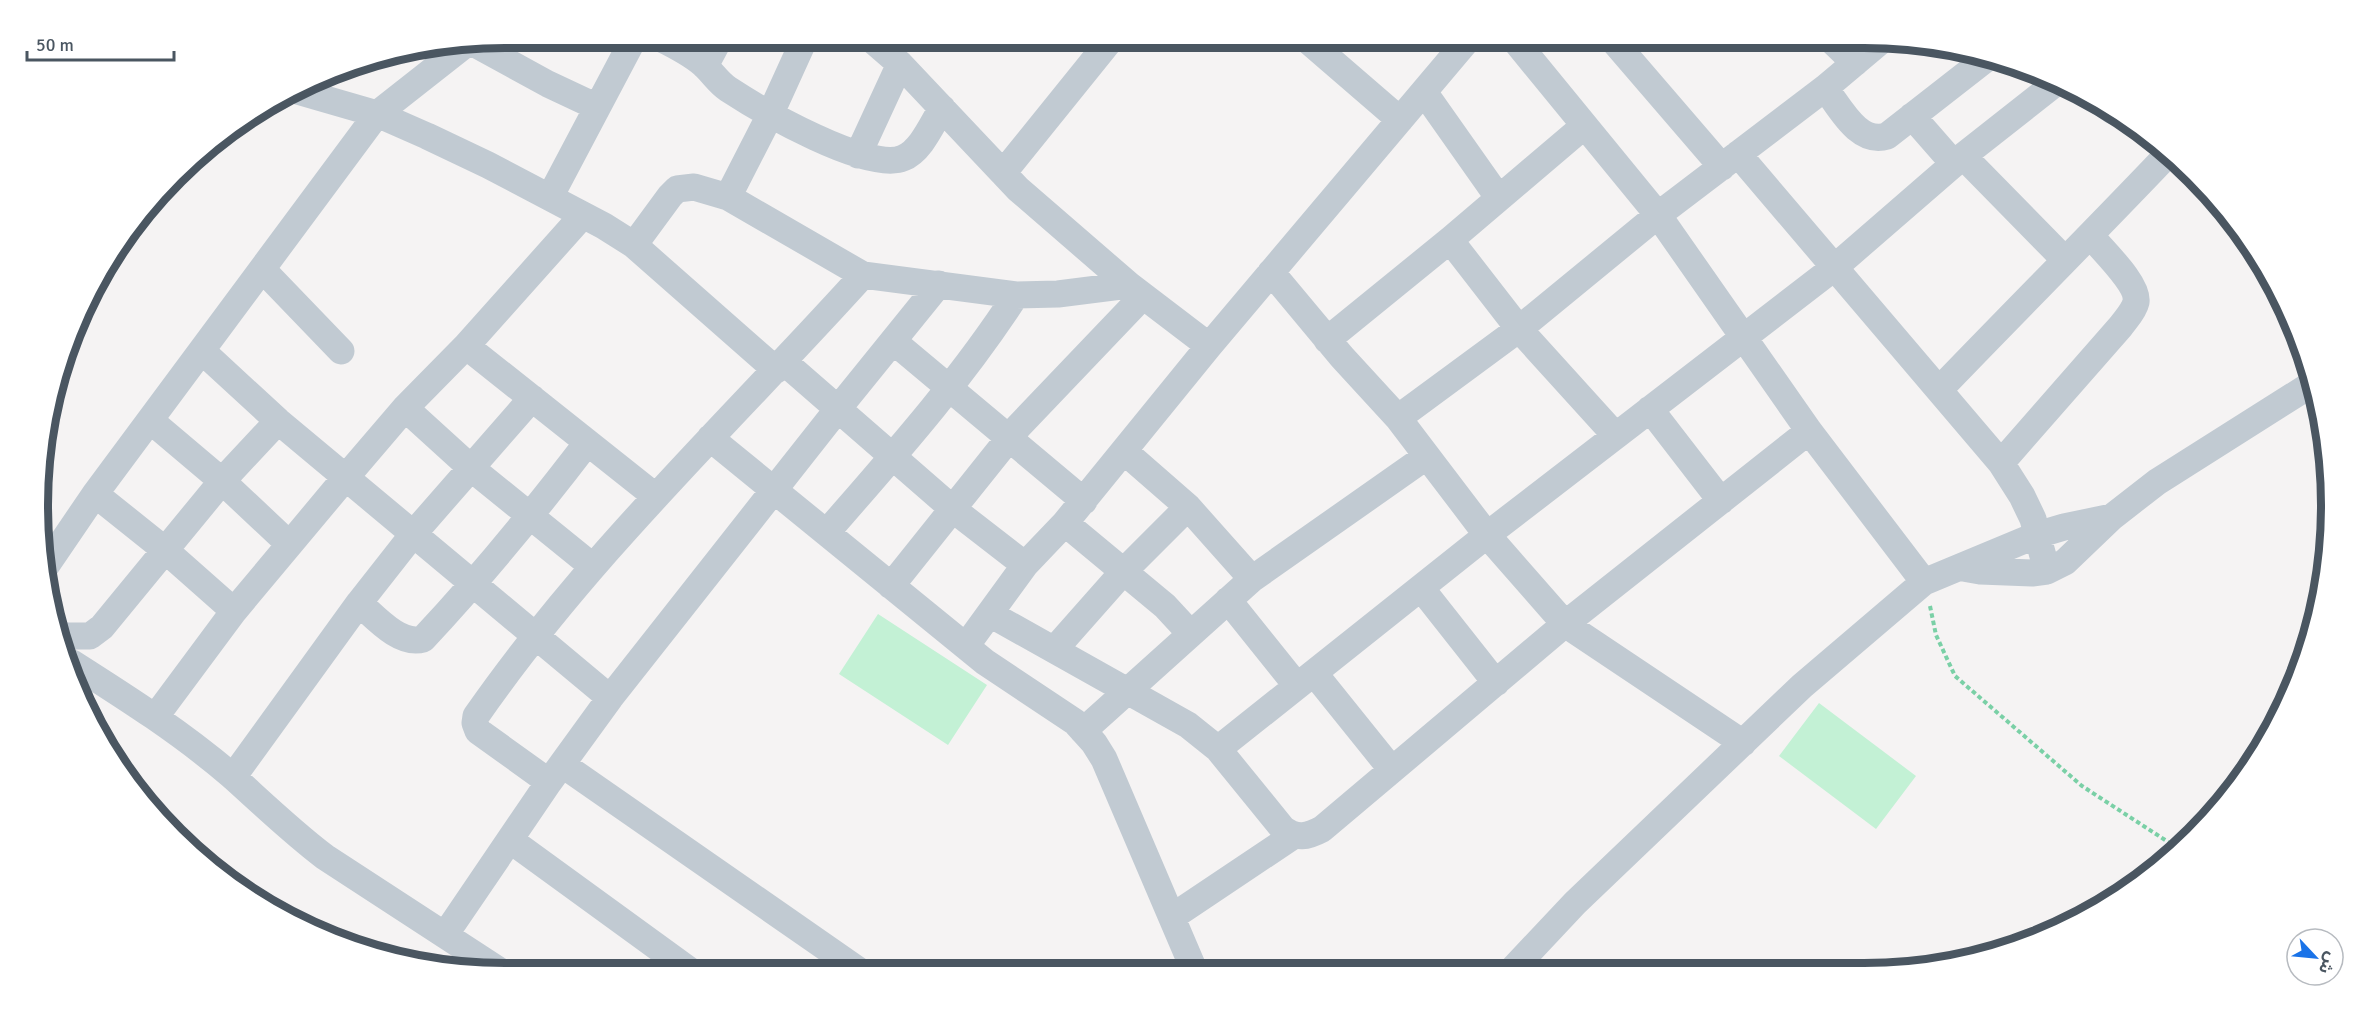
<svg xmlns="http://www.w3.org/2000/svg" width="2369" height="1011" viewBox="0 0 2369 1011" font-family="Signika,'Noto Sans Arabic',sans-serif">
	<rect width="100%" height="100%" fill="#f5f3f3"/>
	<path fill="#c3f1d5" d="M878 614 987 685 948 745 839 674Z
		M1819 703 1916 776 1876 829 1779 756Z"/>
	<g fill="none" stroke-linecap="round" stroke-linejoin="round">
		<path stroke="#7ad0a6" stroke-width="4" stroke-dasharray="4.5 3" stroke-linecap="butt" d="M1930 606 1936 635 1955 676 2082 786 2179 849"/>
		<path stroke="#c1cad2" stroke-width="27" d="M660 38C675 46 693 54 706 67 714 75 719 83 728 89 760 110 869 173 903 158 921 151 932 124 942 108
			M870 38 900 64 1018 189 1129 285 1209 346
			M1305 38 1400 120
			M1513 38 1658 215 1809 431 1924 582
			M1611 38 1722 167
			M1829 38 1855 63
			M473 43 548 84 597 107
			M705 66 720 38
			M1825 88C1840 107 1858 145 1887 136L1987 58
			M294 90 377 114 427 136 488 165 604 226 634 245 776 370
			M1424 92 1498 197
			M2096 99 2113 111
			M1912 116 1954 164
			M1738 154 2001 463 2022 496 2033 519 2047 571
			M858 155 900 64
			M1963 156 2065 260
			M1003 173 1112 38
			M550 197 634 38
			M728 197 770 115 805 38
			M1450 240 1519 329 1615 435
			M634 245 670 196 677 189 694 187 728 197 863 275 1016 295 1058 294 1129 285
			M263 270 341 351
			M1271 272 1342 357 1398 418 1487 535 1565 624 1743 743
			M1327 340 1450 240 1584 126
			M893 341 1084 501
			M466 346 655 496
			M202 351 278 421 610 698
			M784 362 954 510 1025 565
			M1940 389C2016 310 2094 232 2170 152
			M405 408 471 468 592 566
			M1650 409 1721 501
			M1398 418 1519 329 1658 215 1825 88 1882 40
			M151 421 222 481 289 544
			M710 438 985 662 1075 722 1094 743 1104 759 1195 972
			M1125 452 1188 507 1252 579
			M2001 463 2121 326C2126 319 2134 311 2136 302 2139 284 2102 250 2091 236
			M95 494 165 550 234 611
			M1065 523 1165 606 1190 633
			M827 532C894 455 961 380 1016 295
			M1963 568 1980 571 2032 573 2047 571 2065 562 2112 517 2157 482 2315 382
			M44 569 95 494 377 114 466 44
			M891 586 1018 427 1143 296
			M1421 588 1496 683
			M1228 600 1297 686
			M359 603C375 617 400 646 423 639 482 576 535 511 587 443
			M990 614 1188 725 1218 749 1283 829C1297 839 1307 837 1322 829L1565 624 1809 431
			M61 636H90L102 627 222 481 278 421
			M966 646 1025 565 1065 523 1209 346 1469 38
			M1054 650 1123 572 1188 507
			M72 663C127 698 182 733 232 776 263 804 292 832 325 857L503 973
			M1314 673 1392 770
			M156 716 234 611 346 477 405 408 466 346 583 215
			M1083 731 1252 579 1427 456
			M1218 749 1487 535 1835 267 1963 156 2057 82
			M563 765 861 972
			M233 777 359 603 414 533 532 398
			M549 782 478 731 475 723 476 716C588 555 732 420 863 275
			M510 840 693 973
			M1172 917 1293 836
			M445 935 549 782 610 698 837 410 939 284
			M1511 971 1575 903 1802 686 1924 582 2037 535 2064 527 2112 517"/>
	</g>
	<path d="M0 0H2369V1011H0ZM505 48H1864A457 457 0 0 1 2321 505V506A457 457 0 0 1 1864 963H505A457 457 0 0 1 48 506V505A457 457 0 0 1 505 48Z" fill="#fff" fill-rule="evenodd"/>
	<path fill="none" stroke="#4a5661" stroke-width="8" d="M505 48H1864A457 457 0 0 1 2321 505V506A457 457 0 0 1 1864 963H505A457 457 0 0 1 48 506V505A457 457 0 0 1 505 48Z"/>
	<g transform="translate(2315 957) rotate(116)"><circle r="28" fill="#ffffff" stroke="#b7bbc0" stroke-width="1.5"/>
	<path d="M0-4.5L10 22L0 15L-10 22Z" fill="#1a73e8"/>
	<text y="-9" font-size="16" font-weight="bold" text-anchor="middle" fill="#4a5661">ش</text>
	</g>
	<path d="M27 51v9h147v-9" fill="none" stroke="#4a5661" stroke-width="3"/>
	<text x="36" y="51" font-size="18" fill="#4a5661" stroke="#ffffff" stroke-width="4.5" paint-order="stroke">50 m</text>
</svg>
